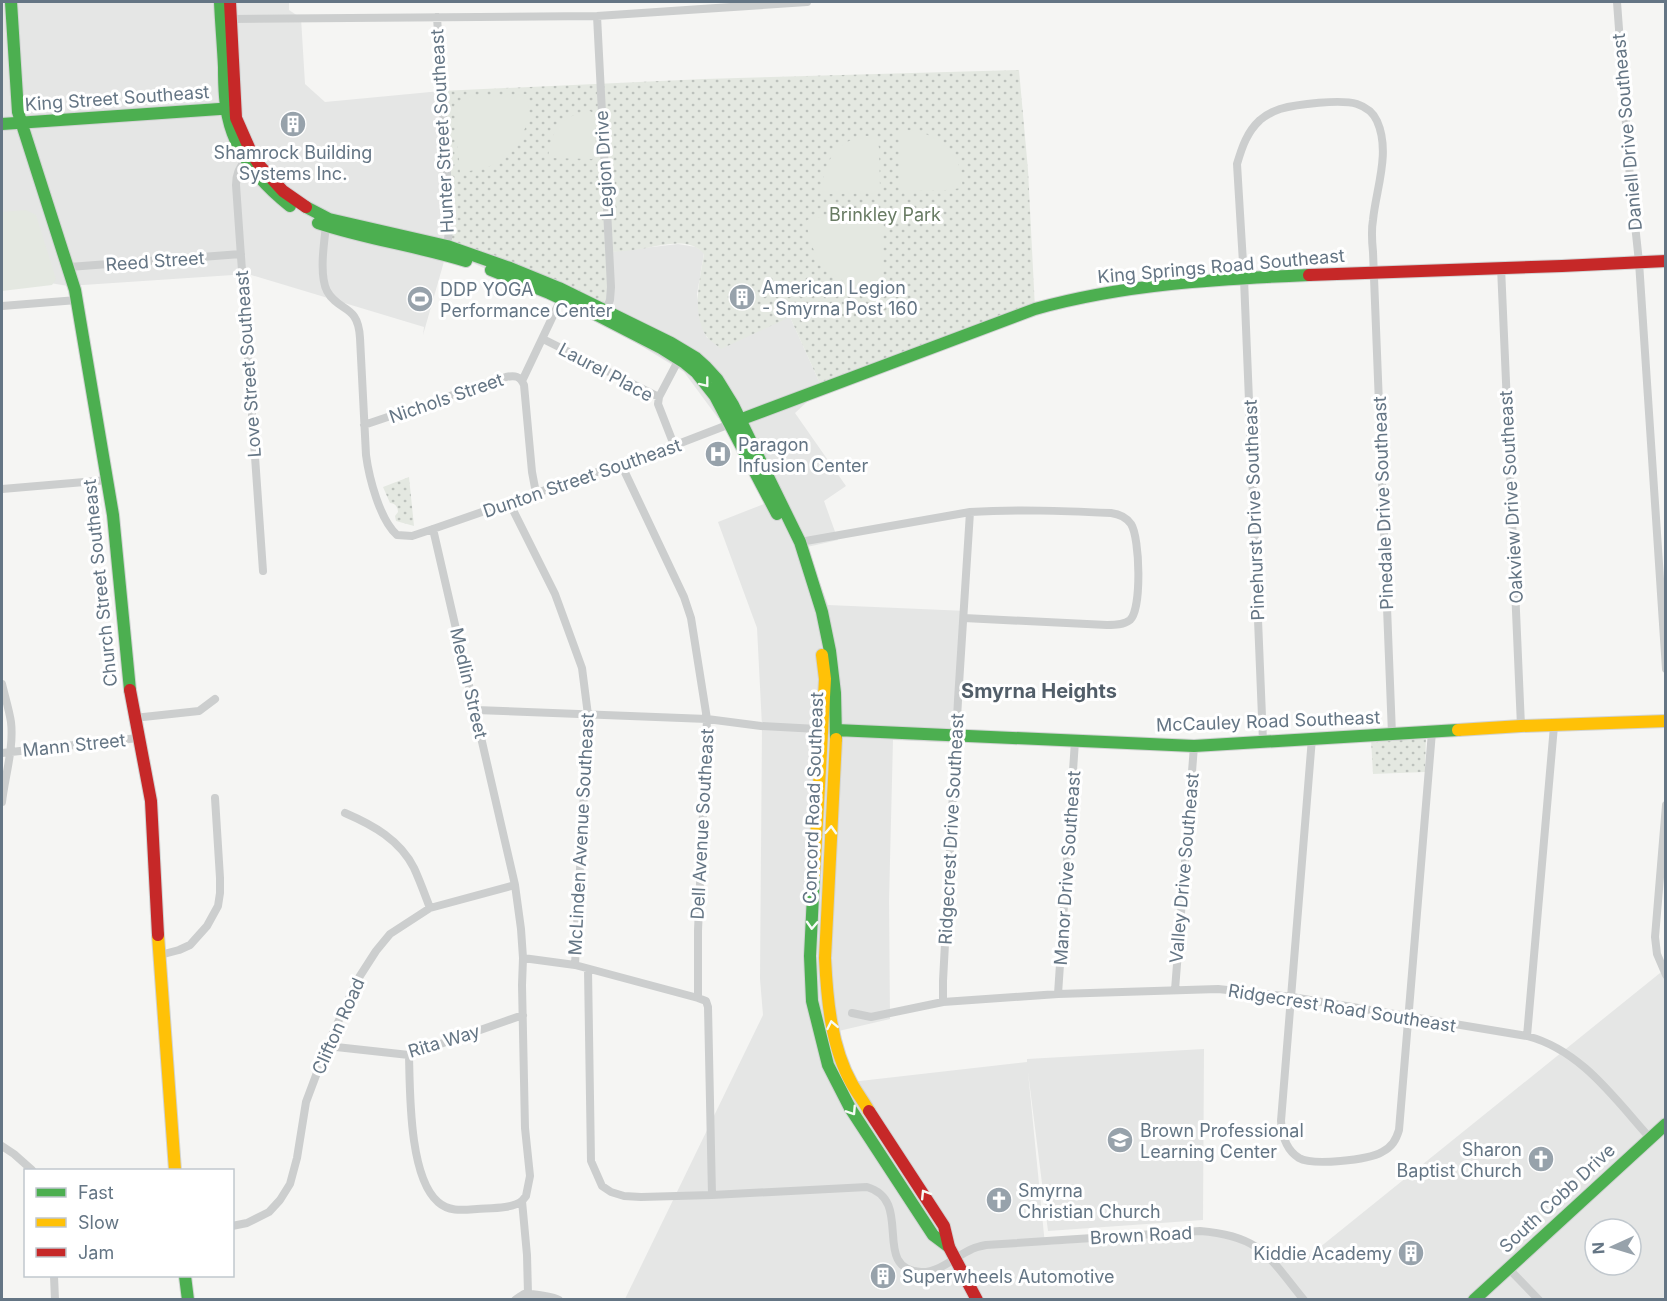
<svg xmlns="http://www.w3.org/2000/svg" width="1667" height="1301" viewBox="0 0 1667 1301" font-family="Inter,sans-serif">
	<defs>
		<pattern id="park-dots" width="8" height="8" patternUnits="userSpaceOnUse" patternTransform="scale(1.5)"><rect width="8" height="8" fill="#e4e8e1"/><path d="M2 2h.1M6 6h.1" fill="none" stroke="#bcc1bc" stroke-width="1.8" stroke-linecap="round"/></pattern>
	</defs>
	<rect width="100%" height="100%" fill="#f5f5f3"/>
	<path fill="#e5e6e5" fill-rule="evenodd" d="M2 2H289V10L301 18 305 84 325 102 441 91 609 252 678 244 696 247 702 251 704 253 697 294 701 321 707 338 790 317 822 388 795 413 846 486 824 501 838 540 807 547 828 605 967 611 955 743 893 740 889 901 890 1019 830 1033 851 1082 1027 1062V1059L1204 1049 1203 1220 1048 1231 1028 1072 1045 1245 1208 1233 1309 1256 1665 969V1299H625L763 1015 760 979 762 726 757 628 718 522 774 500 735 422 718 418 684 372 610 327 447 251 423 335 424 327 248 274 68 286 2 275ZM1595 1229H1631V1265H1595Z"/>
	<path fill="url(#park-dots)" d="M1019 70 1028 170 1035 309 822 388 790 317 721 349C717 345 710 341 707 337 691 314 700 278 704 254 689 235 658 247 639 249 629 251 619 251 610 252L605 314 446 250 449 234 441 91 704 79Z
		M409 477 414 526 396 521 395 516 398 512C398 507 395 503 390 503L383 487Z
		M1426 736 1425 772 1373 774 1371 739Z"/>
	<path fill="#e4e8e1" d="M526 94C530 109 529 121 522 135 509 162 489 170 460 172L454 106 465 97Z
		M590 111 594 114 596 155 592 159 549 158 548 157C553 127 559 117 590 111Z
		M907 130C937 132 965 155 962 188L946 190 905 191 900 188 899 147 900 131Z
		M867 136 877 137 879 148 880 188 876 193 828 194 823 192C821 164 838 138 867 136Z
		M26 210 36 215 56 279 52 285 2 291V212Z
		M833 214 876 213 881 218 882 288C874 291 866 288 858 286 826 278 808 252 807 220Z"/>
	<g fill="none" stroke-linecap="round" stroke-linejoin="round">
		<defs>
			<path id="fast" d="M11 2 18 112 75 290 113 515 130 690
				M220 2C221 24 223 45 224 67 224 83 224 101 228 117 236 155 261 183 290 206
				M2 124 234 108
				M306 207 329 219 447 246 510 268 559 288 671 343 696 358 706 367 717 379 733 405 800 542 822 612 830 651 835 693 836 739
				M318 223C366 239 417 246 466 261
				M491 270 549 293 597 315 661 348 685 363 696 372 715 396 777 514
				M734 422 1035 309C1124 284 1217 279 1309 275
				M836 730 1194 746 1458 730
				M814 875 810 956 812 1001 828 1065 850 1108 933 1235 949 1247
				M185 1276 188 1300
				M1474 1300 1666 1124"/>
			<path id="slow" d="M1458 730 1521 726 1666 721
				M836 739 825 958C827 999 831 1047 852 1084 857 1093 864 1102 869 1111
				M814 875 825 679 822 655
				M158 935 175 1170"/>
			<path id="jam" d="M230 2 236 118 251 152 260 166 283 191 306 207
				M1309 275 1562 266 1666 261
				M130 690 151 801 158 935
				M869 1111 944 1226 949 1247 977 1300"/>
		</defs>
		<use href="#fast" stroke="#d1d3d3" stroke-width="14"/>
		<use href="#slow" stroke="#d1d3d3" stroke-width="14"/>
		<use href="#jam" stroke="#d1d3d3" stroke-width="14"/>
		<path stroke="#cccece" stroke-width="8" d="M1617 2 1630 178 1639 262 1666 669
			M597 16 611 287 610 300 606 310
			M437 17 449 205 450 224 447 246
			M230 19 597 16 807 2
			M245 160C239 169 236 174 236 185L263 571
			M326 226C324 243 319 275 327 291 339 313 358 303 360 338L366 455C369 478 380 520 397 535L412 536 433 529 678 444 730 424
			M69 267 241 254
			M1501 267 1521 726
			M2 306 77 300
			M543 339 659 397
			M522 381 561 299
			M364 425 506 377C515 375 520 376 524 385L532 472 536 493
			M674 445 658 404 659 397 679 359
			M621 464 684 597 691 618 707 719 698 931V998L706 1001 708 1007 712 1195
			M2 489 108 480
			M510 504 555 594 582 668 588 715 575 965
			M433 529 515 885 521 929 523 958 522 985 525 1128 530 1176 526 1196 522 1201
			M800 542 970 512C1017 509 1064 511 1111 513 1119 514 1126 517 1131 524 1140 538 1142 609 1130 620 1124 625 1115 625 1107 625L964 618
			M2 684C5 697 9 709 11 722 14 748 5 776 2 802
			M476 710 707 719 761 726 836 730
			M134 718 199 711 215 699
			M1312 738 1281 1121C1282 1135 1286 1150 1299 1158 1313 1166 1368 1160 1382 1152 1392 1147 1396 1140 1399 1130L1432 732
			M1263 741 1244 279 1237 164C1242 147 1247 132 1260 120 1265 116 1274 111 1280 109 1297 104 1341 99 1357 104 1366 107 1373 112 1377 121 1391 152 1376 189 1373 220 1371 231 1372 242 1373 252L1392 734
			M2 753 138 738
			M1666 805 1655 937 1657 954 1666 975
			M345 813C373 825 400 840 414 868 420 881 425 895 430 908
			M160 955 179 950 190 945 207 926 218 906 220 893V878L215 798
			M523 958 575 965 698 998
			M588 969 591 1161 602 1186 611 1192 624 1196 641 1197 712 1195 867 1187C915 1201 870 1269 921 1272 939 1273 956 1256 972 1249 976 1247 981 1246 986 1245L1200 1231C1261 1236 1268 1256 1304 1300
			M1175 990 1194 746
			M1058 994 1075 741
			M943 1002V981L958 700 970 512
			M852 1013 871 1017 943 1002 1058 994 1218 989 1292 997 1527 1036C1581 1050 1614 1098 1650 1138
			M1527 1036 1554 726
			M327 1046 409 1055 523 1015
			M409 1055C410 1092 409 1177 438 1202 449 1212 463 1210 477 1209 490 1208 511 1209 522 1201
			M2 1146 14 1154 32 1170
			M522 1201 527 1255 528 1294
			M232 1226 247 1223 269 1212 280 1200 290 1184 297 1158 306 1102 327 1046 358 979 376 951 390 934 430 908 515 885
			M1508 1268 1539 1300
			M54 1276 55 1300
			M515 1300C518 1298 522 1295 524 1294 529 1293 555 1297 559 1300"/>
		<use href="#fast" stroke="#4caf50" stroke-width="12"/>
		<use href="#slow" stroke="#ffc107" stroke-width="12"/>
		<use href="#jam" stroke="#c62828" stroke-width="12"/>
	</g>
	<defs><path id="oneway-chevron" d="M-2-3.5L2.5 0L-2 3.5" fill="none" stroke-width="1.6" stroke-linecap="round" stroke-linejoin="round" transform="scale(1.5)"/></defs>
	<g stroke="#f6fbf6">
		<use href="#oneway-chevron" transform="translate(705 383) rotate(52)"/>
		<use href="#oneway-chevron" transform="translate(831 830) rotate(-87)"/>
		<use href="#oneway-chevron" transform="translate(812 925) rotate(93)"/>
		<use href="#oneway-chevron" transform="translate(832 1025) rotate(-101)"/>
		<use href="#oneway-chevron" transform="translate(852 1111) rotate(57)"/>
		<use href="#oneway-chevron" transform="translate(925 1194) rotate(-122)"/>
	</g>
	<defs>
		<symbol id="building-disc" viewBox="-11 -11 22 22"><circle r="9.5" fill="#97a2ab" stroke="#fff"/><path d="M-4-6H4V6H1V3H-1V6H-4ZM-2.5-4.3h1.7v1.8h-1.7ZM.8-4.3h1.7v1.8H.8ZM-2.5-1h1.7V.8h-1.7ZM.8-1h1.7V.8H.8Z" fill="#fff"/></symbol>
		<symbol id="stadium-disc" viewBox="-11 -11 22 22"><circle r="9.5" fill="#97a2ab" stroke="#fff"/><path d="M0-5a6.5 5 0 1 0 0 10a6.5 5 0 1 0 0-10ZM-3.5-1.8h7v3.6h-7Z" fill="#fff"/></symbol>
		<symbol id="hospital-disc" viewBox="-11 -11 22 22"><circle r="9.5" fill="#97a2ab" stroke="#fff"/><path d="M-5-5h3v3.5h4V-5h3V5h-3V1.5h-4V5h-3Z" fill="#fff"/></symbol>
		<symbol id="school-disc" viewBox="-11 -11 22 22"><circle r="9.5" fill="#97a2ab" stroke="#fff"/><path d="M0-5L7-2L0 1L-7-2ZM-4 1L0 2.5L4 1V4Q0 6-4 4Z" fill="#fff"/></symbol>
		<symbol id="church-disc" viewBox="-11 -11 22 22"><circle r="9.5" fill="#97a2ab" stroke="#fff"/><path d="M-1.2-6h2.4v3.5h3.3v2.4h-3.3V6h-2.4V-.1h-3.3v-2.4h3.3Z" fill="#fff"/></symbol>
	</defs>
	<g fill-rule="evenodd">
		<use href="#building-disc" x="278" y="109" width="30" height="30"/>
		<use href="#building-disc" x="727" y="282" width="30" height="30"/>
		<use href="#stadium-disc" x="405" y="284" width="30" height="30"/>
		<use href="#hospital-disc" x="703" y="439" width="30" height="30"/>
		<use href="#school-disc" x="1105" y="1125" width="30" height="30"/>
		<use href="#church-disc" x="1526" y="1144" width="30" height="30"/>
		<use href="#church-disc" x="984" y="1185" width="30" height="30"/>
		<use href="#building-disc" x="1396" y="1238" width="30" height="30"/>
		<use href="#building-disc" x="868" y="1261" width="30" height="30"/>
	</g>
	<g text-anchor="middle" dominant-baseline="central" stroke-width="6" stroke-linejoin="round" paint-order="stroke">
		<g font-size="18" fill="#647584" stroke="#fff">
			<text transform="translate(117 98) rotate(-4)">King Street Southeast</text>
			<text transform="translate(442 131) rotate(-93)">Hunter Street Southeast</text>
			<text transform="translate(1627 132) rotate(-95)">Daniell Drive Southeast</text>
			<text transform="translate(604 164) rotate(-93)">Legion Drive</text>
			<text transform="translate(155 261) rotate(-4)">Reed Street</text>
			<text transform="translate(1221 266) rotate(-5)">King Springs Road Southeast</text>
			<text transform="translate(248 364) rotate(-94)">Love Street Southeast</text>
			<text transform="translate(606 372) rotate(28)">Laurel Place</text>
			<text transform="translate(446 398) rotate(-19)">Nichols Street</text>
			<text transform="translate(582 478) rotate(-19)">Dunton Street Southeast</text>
			<text transform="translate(1511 497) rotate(-93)">Oakview Drive Southeast</text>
			<text transform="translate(1383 503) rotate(-92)">Pinedale Drive Southeast</text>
			<text transform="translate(1254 510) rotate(-92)">Pinehurst Drive Southeast</text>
			<text transform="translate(100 583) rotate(-96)">Church Street Southeast</text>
			<text transform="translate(469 683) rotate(77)">Medlin Street</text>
			<text transform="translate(1268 721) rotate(-2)">McCauley Road Southeast</text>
			<text transform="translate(74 745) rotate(-6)">Mann Street</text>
			<text transform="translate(813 798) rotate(-88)">Concord Road Southeast</text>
			<text transform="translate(702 824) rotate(-87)">Dell Avenue Southeast</text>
			<text transform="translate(951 829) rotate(-87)">Ridgecrest Drive Southeast</text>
			<text transform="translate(581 834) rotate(-87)">McLinden Avenue Southeast</text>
			<text transform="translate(1067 868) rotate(-86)">Manor Drive Southeast</text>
			<text transform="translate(1184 868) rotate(-85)">Valley Drive Southeast</text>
			<text transform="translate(1342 1008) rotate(9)">Ridgecrest Road Southeast</text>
			<text transform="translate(338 1026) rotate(-66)">Clifton Road</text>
			<text transform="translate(444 1041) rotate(-17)">Rita Way</text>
			<text transform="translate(1557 1198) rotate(-43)">South Cobb Drive</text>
			<text transform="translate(1141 1235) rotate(-3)">Brown Road</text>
		</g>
		<g font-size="18" fill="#647584" stroke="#fff" text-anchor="start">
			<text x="293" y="152" text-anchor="middle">Shamrock Building<tspan x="293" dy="21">Systems Inc.</tspan></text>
			<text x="762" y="287">American Legion<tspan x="762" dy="21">- Smyrna Post 160</tspan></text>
			<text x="440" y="289">DDP YOGA<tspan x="440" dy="21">Performance Center</tspan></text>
			<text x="738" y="444">Paragon<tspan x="738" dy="21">Infusion Center</tspan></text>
			<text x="1140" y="1130">Brown Professional<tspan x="1140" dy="21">Learning Center</tspan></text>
			<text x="1522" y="1149" text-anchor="end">Sharon<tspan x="1522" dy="21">Baptist Church</tspan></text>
			<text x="1018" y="1190">Smyrna<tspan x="1018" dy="21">Christian Church</tspan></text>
			<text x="1392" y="1253" text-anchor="end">Kiddie Academy</text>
			<text x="902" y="1276">Superwheels Automotive</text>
		</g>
		<g font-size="18" fill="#687b63" stroke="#fff">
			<text x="885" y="214">Brinkley Park</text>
		</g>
		<g font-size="20" font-weight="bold" fill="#525e69" stroke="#fff">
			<text x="1039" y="691">Smyrna Heights</text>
		</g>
	</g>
	<rect width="1667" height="1301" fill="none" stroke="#647584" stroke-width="6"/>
	<rect x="24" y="1169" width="210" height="108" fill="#ffffff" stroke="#c1c8ce" stroke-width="1.5"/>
	<rect x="36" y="1188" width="30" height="9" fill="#4caf50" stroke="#c1c8ce" stroke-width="1.5"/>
	<text x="78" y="1199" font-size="18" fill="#647584">Fast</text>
	<rect x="36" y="1218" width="30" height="9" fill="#ffc107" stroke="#c1c8ce" stroke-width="1.5"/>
	<text x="78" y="1229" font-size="18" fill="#647584">Slow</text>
	<rect x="36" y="1248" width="30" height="9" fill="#c62828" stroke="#c1c8ce" stroke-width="1.5"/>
	<text x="78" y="1259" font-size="18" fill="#647584">Jam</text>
	<g transform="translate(1613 1247) rotate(266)"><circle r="28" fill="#ffffff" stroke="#c1c8ce" stroke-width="1.5"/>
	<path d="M0-4.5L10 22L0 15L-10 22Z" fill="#97a2ab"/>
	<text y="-9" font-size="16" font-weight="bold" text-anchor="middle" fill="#647584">N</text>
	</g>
</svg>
